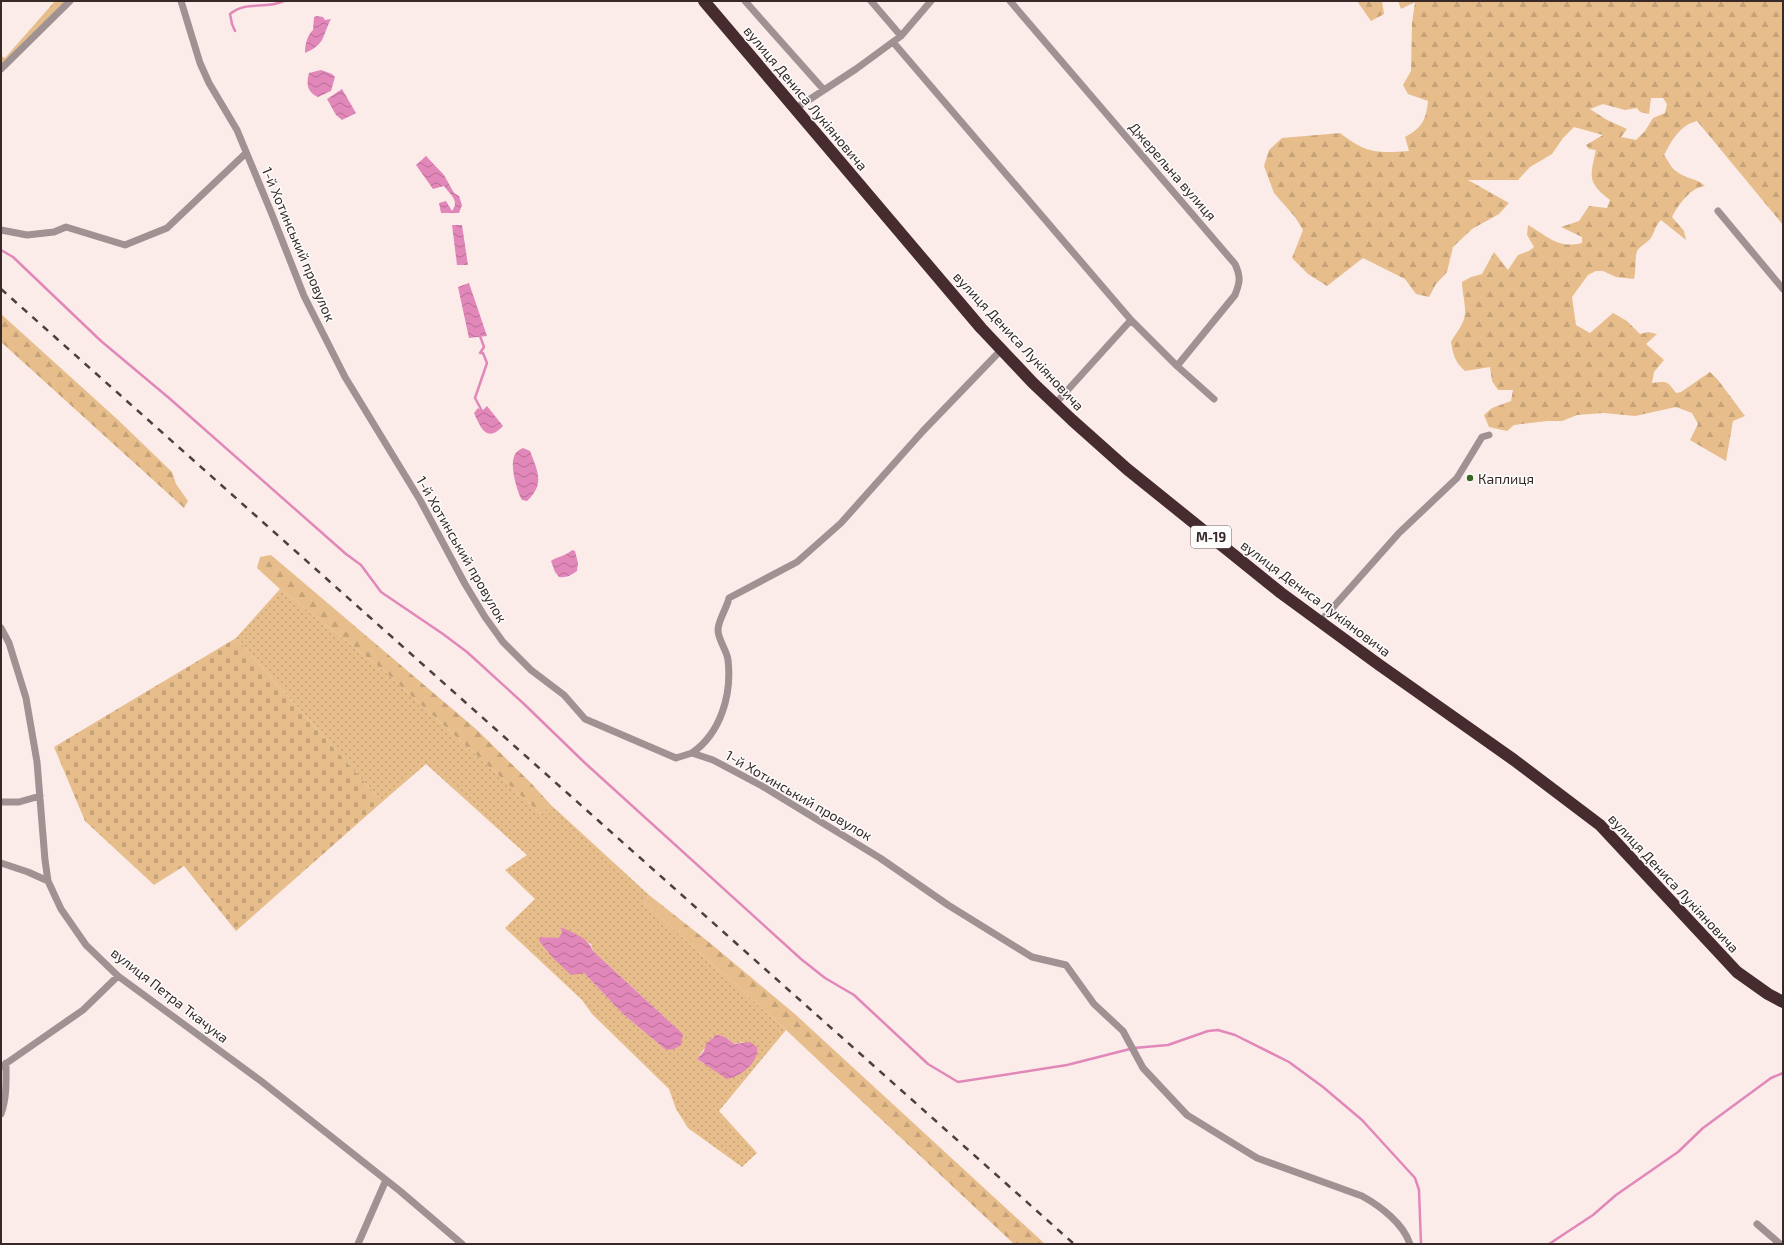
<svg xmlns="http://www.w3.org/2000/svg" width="1784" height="1245" viewBox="0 0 1784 1245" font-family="'Exo 2',sans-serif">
	<defs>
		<pattern id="grass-dots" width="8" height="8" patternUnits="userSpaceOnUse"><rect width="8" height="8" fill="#e6bd8b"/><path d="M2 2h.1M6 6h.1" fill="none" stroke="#c6a278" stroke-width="1.8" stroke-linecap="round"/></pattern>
		<pattern id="forest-firs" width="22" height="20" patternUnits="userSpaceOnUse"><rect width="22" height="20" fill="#e6bd8b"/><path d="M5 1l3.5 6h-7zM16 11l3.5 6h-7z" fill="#c6a278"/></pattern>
		<pattern id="cemetery-stones" width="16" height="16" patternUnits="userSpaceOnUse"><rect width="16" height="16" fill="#e6bd8b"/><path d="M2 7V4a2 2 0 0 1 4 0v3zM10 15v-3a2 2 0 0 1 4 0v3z" fill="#c6a278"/></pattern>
		<pattern id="water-waves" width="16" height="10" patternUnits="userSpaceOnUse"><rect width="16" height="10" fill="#e287b9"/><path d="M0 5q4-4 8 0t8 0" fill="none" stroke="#b86e96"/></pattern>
	</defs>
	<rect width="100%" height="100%" fill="#fbece9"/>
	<path fill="url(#grass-dots)" fill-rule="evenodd" d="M280 589 382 669 541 814 551 805 649 895 644 903 786 1030 719 1111 757 1153 742 1167 688 1128 676 1109 669 1089 592 1014 582 1000 505 928 535 899 505 870 527 855 426 764 382 802 236 638ZM560 927 591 944 593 951 673 1025 666 1050 623 1014 584 973 552 957 539 941 543 937 547 938H558L562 933ZM713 1037 728 1039 733 1044 744 1042 704 1064 697 1059C702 1051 708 1045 713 1037Z"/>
	<path fill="url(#forest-firs)" fill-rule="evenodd" d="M55 1H69L1 68V56L5 58Z
		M1357 1H1382L1384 14 1371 21Z
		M1398 1H1783V225L1697 121C1680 125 1672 140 1664 155 1668 160 1671 168 1676 171 1685 179 1697 178 1705 186 1691 187 1678 205 1672 217L1684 231 1686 240 1661 220C1654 227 1655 233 1650 239 1645 245 1636 247 1636 256 1635 264 1636 271 1634 279L1616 277 1603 271H1596L1588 275 1572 297 1576 325 1590 333 1613 313 1627 321 1640 334 1648 332 1657 334 1646 344 1664 360 1654 372 1652 383C1668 381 1667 381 1676 393L1681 392 1710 372 1718 380 1745 416 1733 421 1726 461 1690 440 1698 424 1692 413 1676 407 1635 416 1604 413 1577 415 1562 421H1547L1514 425 1507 431 1489 427 1484 415 1492 408 1511 401 1513 390H1498L1492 381 1490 367 1465 371C1455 362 1453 355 1451 342 1456 333 1464 324 1465 314 1466 307 1462 291 1462 282L1471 277 1482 274 1494 252 1508 270 1518 255 1529 251 1534 247 1527 235 1528 225C1548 236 1557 249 1582 243V237L1561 227 1579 221 1589 206 1607 208 1610 200C1587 182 1590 177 1596 150L1589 149 1586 145 1603 135 1574 127 1563 138 1552 154 1530 167 1518 180H1468L1509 203 1499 214 1472 229 1453 247 1447 272 1436 284 1429 297 1416 294 1405 279 1363 258 1327 286 1308 274 1292 258 1303 230 1295 217 1274 193 1264 166 1269 150 1282 138 1340 133C1367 154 1377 153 1409 151L1405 137C1422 128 1426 120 1428 101L1408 94 1403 85 1411 71 1412 23 1415 2 1401 9ZM1651 98H1663L1667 104 1665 113 1653 118 1645 131 1636 140 1621 137 1627 129 1607 120 1590 109 1603 104 1625 110 1637 108 1640 112 1649 114Z
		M1 314 117 419 172 472 176 484 188 501 184 508 1 342Z
		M271 555 476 729 531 783 551 805 541 814 382 669 280 589 257 568 260 557Z
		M649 895 710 943 796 1015 1045 1244H1014L786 1030 644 903Z"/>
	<path fill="url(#cemetery-stones)" d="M236 638 382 802 236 931 184 866 154 885 85 821 54 747Z"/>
	<path fill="url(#water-waves)" d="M317 16 323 17 325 20 331 19C322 36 326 44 305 53 305 44 307 36 313 30L314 17Z
		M321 70 332 74 335 77 331 91 318 97C307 92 306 84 309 73Z
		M342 89 356 113 342 120 336 115 327 99Z
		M426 156 444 175 454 193 459 196 462 205 459 213H441L439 203 446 201 452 211C460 200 450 195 444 186L433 189 416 165Z
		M452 225H462L468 265H457Z
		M469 283 487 336 469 338 458 287Z
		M487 406 503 426C487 443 481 429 474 413L478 408 482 411Z
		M523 448 530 451C538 472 545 484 527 501L522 500C517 492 510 466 514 457 515 452 519 450 523 448Z
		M572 550 575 551 578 563 577 571C571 575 567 578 559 577L555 572 551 561C558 556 566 556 572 550Z
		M560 927C572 932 589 938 593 951L673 1025 683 1034 681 1045 674 1049 666 1050 623 1014 584 973 571 975 552 957 539 941 540 937 558 938 562 933Z
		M716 1035C723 1035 728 1039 734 1044L750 1042 757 1047C759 1063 741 1076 727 1079L697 1059 704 1051 706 1044Z"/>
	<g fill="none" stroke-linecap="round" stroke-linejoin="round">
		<path stroke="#e287b9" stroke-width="2.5" d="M235 31 232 24 230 14C247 0 264 10 284 1
			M1 250 13 257 101 341 169 398 346 554 361 565 381 592 443 634 467 652 523 703 585 763 801 959 825 978 854 995 928 1064 958 1082 1067 1065 1130 1049
			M480 336 484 347 480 353H483L487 363 475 398 482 411
			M1134 1048 1168 1045 1208 1031 1218 1030 1235 1035 1289 1062 1323 1087 1362 1120 1415 1178 1419 1190 1421 1244
			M1549 1244 1593 1215 1616 1195 1678 1152 1703 1128 1771 1078 1783 1073"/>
		<path stroke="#a09193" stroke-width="7" d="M181 1 200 63 209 83 237 130 271 212 304 296 345 377 420 500 465 584 485 617 503 642 531 670 564 695 585 719 676 758 692 753 713 760 762 786 880 858 948 905 1032 957 1066 965 1094 1004 1123 1031 1143 1068 1187 1115 1257 1158 1362 1196C1380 1206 1403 1223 1410 1244
			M745 1 824 90
			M871 1 901 36
			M1010 1 1235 264C1241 277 1240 282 1235 295L1177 366
			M893 42 1131 320 1177 366 1214 399
			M1 69 70 1
			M795 109 856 69 901 36 931 1
			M1718 211 1783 289
			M1 230 27 235 54 232 66 227 125 245 167 228 246 153
			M1055 404 1131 320
			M1320 622 1399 533 1457 478 1482 437 1489 435
			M1 628 9 643 26 698 37 762 45 860 48 881 61 909 86 945 118 976 261 1081 400 1191 462 1244
			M692 753C721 733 732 694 728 660 727 650 718 640 718 630 718 620 727 608 729 598L797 562 841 523 923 431 1002 349
			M1 802H19L40 796
			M1 863 28 872 48 881
			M1 1067 83 1010 118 976
			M1 1114C7 1098 6 1080 6 1063
			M1757 1224 1780 1244
			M358 1244 386 1180"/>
		<path stroke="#462b2f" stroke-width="12" d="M704 1 981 328 1033 383 1072 420 1127 469 1281 593 1378 664 1514 760 1600 825 1737 972 1768 994 1783 1002"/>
		<path stroke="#4c3f3d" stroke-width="2.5" stroke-dasharray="7 7" stroke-linecap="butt" d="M1 289 1074 1244"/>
	</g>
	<circle fill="#3a6624" stroke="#fdfdfd" stroke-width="1.5" cx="1470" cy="478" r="4"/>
	<g text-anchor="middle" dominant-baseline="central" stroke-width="3" stroke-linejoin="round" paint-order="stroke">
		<rect fill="#fdfdfd" stroke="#726967" stroke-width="1" x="1191" y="526" width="40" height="22" rx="3"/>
		<g font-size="13" font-weight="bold" fill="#362927">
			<text x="1211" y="537">М-19</text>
		</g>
		<g font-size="14" fill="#362927" stroke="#fdfdfd">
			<text transform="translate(806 98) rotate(50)">вулиця Дениса Лукіяновича</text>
			<text transform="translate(1173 171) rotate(49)">Джерельна вулиця</text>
			<text transform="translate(299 244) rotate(67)">1-й Хотинський провулок</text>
			<text transform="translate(1019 341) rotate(47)">вулиця Дениса Лукіяновича</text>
			<text transform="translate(462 549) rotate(60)">1-й Хотинський провулок</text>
			<text transform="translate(1316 598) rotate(37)">вулиця Дениса Лукіяновича</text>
			<text transform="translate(799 795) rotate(30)">1-й Хотинський провулок</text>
			<text transform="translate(1674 883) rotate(47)">вулиця Дениса Лукіяновича</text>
			<text transform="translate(170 995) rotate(38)">вулиця Петра Ткачука</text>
		</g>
		<g font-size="14" fill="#362927" stroke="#fdfdfd" text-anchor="start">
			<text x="1478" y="478">Каплиця</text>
		</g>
	</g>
	<rect width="1784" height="1245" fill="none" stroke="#362927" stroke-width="4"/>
</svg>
